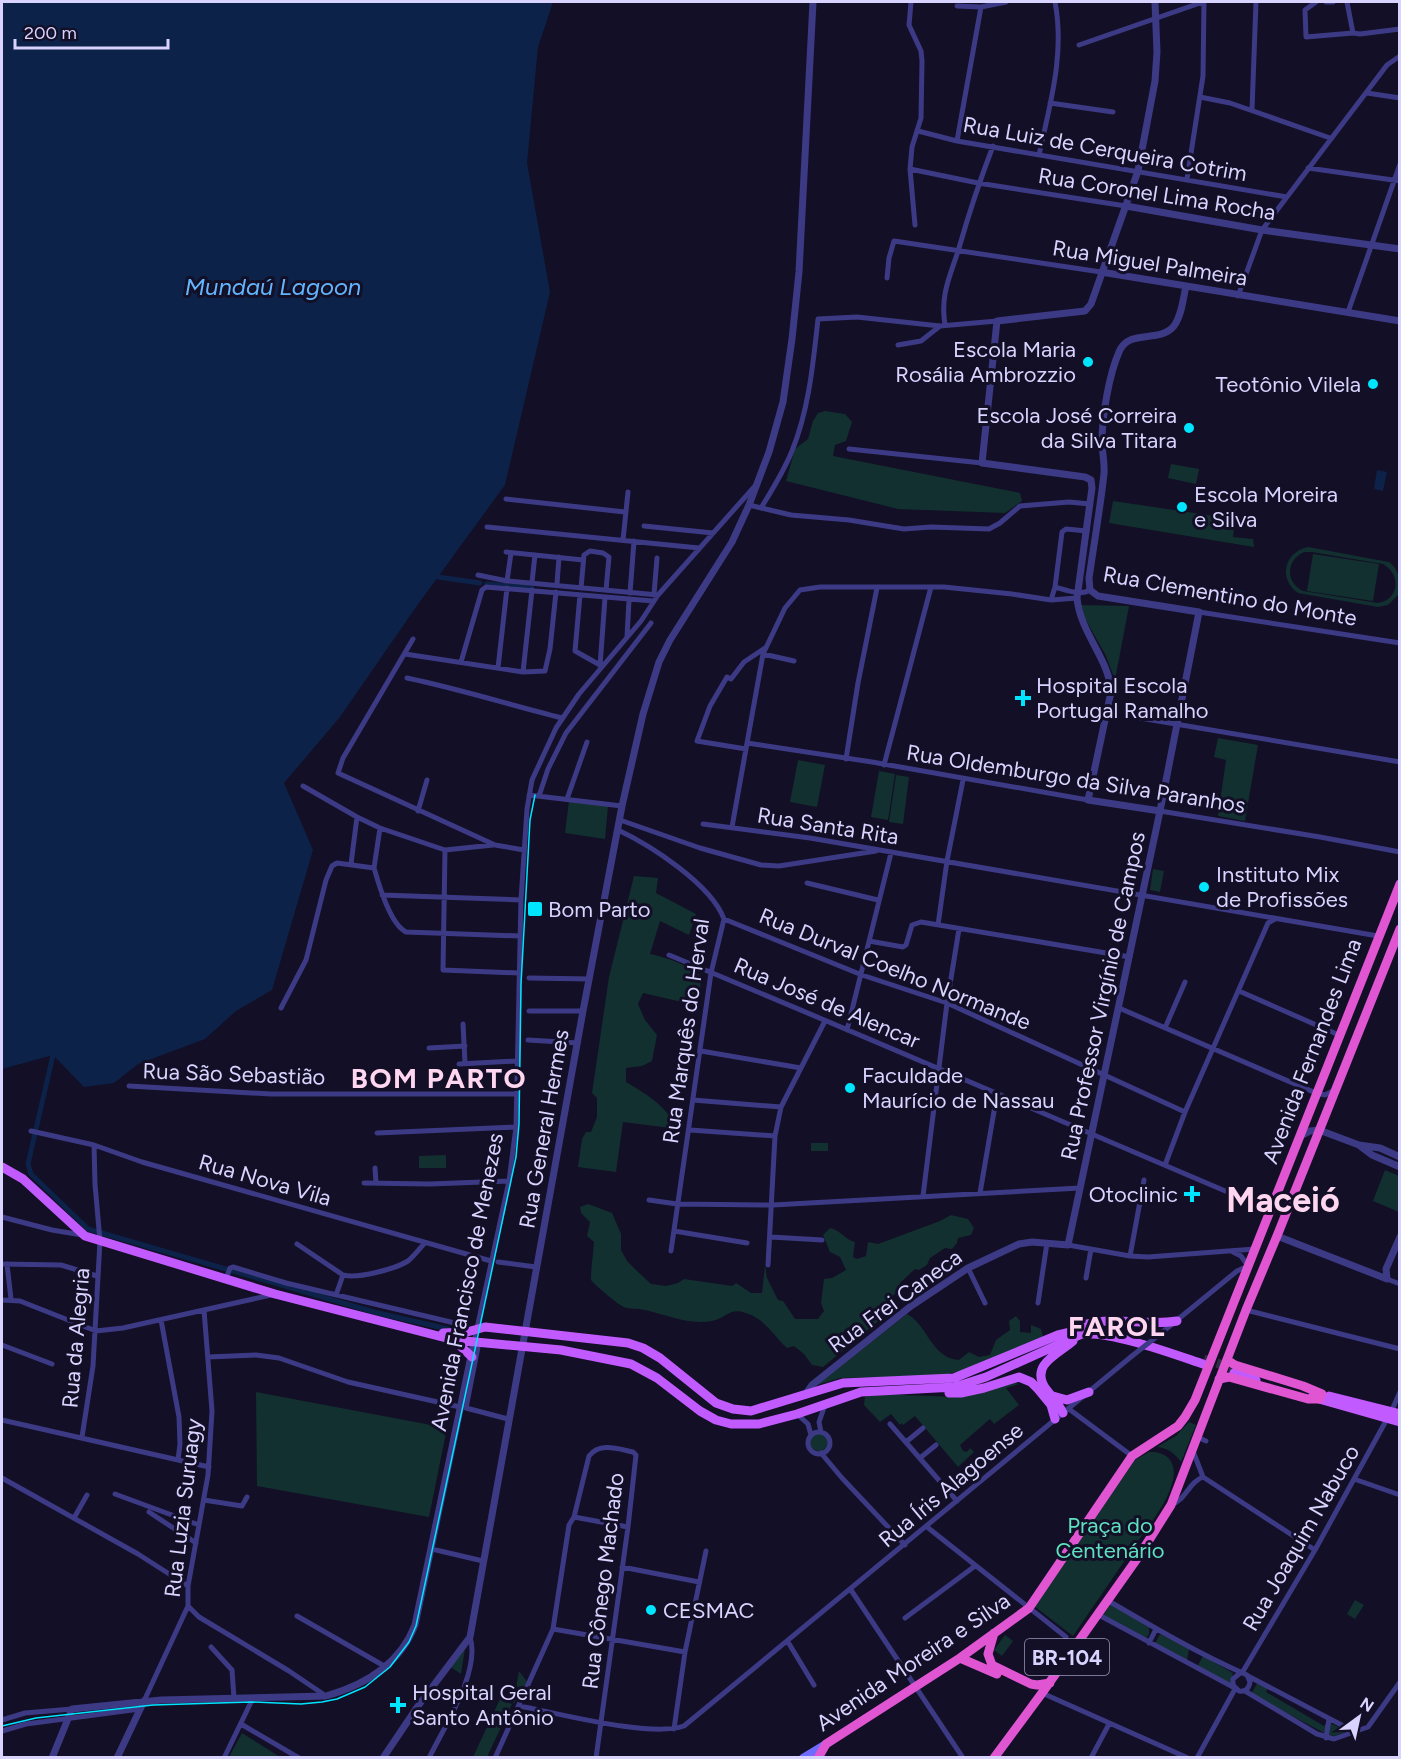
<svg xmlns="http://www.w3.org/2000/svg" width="1401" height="1759" viewBox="0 0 1401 1759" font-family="Figtree,sans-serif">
	<rect width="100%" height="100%" fill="#130f26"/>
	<path fill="#12302f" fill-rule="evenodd" d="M825 411 845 414 852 422 846 441 835 445 833 456 1020 493 1022 501 1005 513 898 509 786 481 795 449 808 439 813 421 818 413Z
		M1171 464 1199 469 1196 484 1168 478Z
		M1113 501 1235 519 1233 537 1253 539 1254 547 1109 523Z
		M1308 547 1389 562C1400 570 1401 582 1398 595L1388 605 1378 607 1298 593C1278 579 1284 552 1308 547ZM1304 552H1312L1383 564C1401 574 1400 599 1378 603L1303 591C1285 582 1286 560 1304 552Z
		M1313 554 1379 564 1373 601 1307 591Z
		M1081 605 1129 606 1115 680 1106 656 1082 613Z
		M1218 738 1258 745 1245 821 1218 816 1226 760 1214 757Z
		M798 760 825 765 817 807 790 802Z
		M879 771 895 774 888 820 871 817Z
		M896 775 909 777 903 824 889 822Z
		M569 801 608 806 605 839 565 833Z
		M1153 869 1164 871 1160 892 1150 890Z
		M634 876 658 878 656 893 696 914 689 935 660 921 650 954C668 958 686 964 701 976L699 1006 643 993 638 1004 645 1020 657 1035 652 1061 642 1066 626 1068V1082C650 1096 664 1105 679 1129L623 1122 616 1172 578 1167 582 1139 586 1132H591L597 1117V1098L592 1093 609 977Z
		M811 1143H828V1151H811Z
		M446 1155V1168H419V1156Z
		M1385 1170 1399 1176V1212L1373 1201Z
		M588 1204 612 1213 621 1234V1250L627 1261 637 1271 651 1284 666 1286 678 1283 684 1279 732 1286 736 1283 751 1293H762L765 1265 767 1278 778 1300 783 1301 795 1319H818L824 1311 821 1303 824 1279 832 1278 846 1270 840 1257 830 1252 823 1235 830 1228C842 1231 844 1239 855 1242L853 1257 857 1259 866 1256 868 1242 878 1244 940 1221 951 1215 968 1219 974 1228 971 1235 958 1238 957 1243 952 1249 945 1248 930 1258 927 1265 919 1270 915 1269 900 1283 901 1288 882 1306 888 1313 823 1367 812 1365 804 1354 794 1346 787 1348C773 1335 765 1319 746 1313 729 1307 725 1319 712 1321 688 1325 667 1315 645 1310 638 1308 628 1310 622 1306 615 1302 596 1286 591 1280 591 1266 593 1256 594 1242L587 1236 590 1222 581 1213 580 1207Z
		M907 1314C928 1325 931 1358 959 1360L969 1352 979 1357 990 1355 996 1340 1010 1330 1009 1321 1016 1316 1020 1321V1332L1031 1333V1325L1041 1329 1043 1337 970 1369 939 1376 840 1378 817 1385Z
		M1015 1383 1019 1384 1006 1388 1019 1405 994 1424 990 1419 960 1445 963 1451 967 1452 970 1448 974 1452 958 1467 915 1416 903 1425 902 1423 900 1425 891 1414 880 1422 864 1405 865 1397 876 1394 958 1397Z
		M256 1392 447 1428 429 1517 257 1486Z
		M1189 1422 1196 1425 1181 1462C1174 1453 1168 1448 1157 1447L1176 1436Z
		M810 1442a9 9 0 1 1 18 0a9 9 0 1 1-18 0Z
		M1149 1452C1167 1451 1177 1462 1173 1480 1168 1503 1149 1525 1136 1544 1115 1575 1094 1605 1073 1636L1034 1606 1135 1460Z
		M1355 1600 1364 1605 1355 1619 1347 1614Z
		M1111 1604 1149 1627V1634L1146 1638 1103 1615Z
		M1160 1634 1189 1649 1187 1661 1155 1644Z
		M1005 1635 1013 1641 1002 1656 994 1650Z
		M466 1642 461 1674 449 1666Z
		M1203 1656 1233 1673 1230 1684 1197 1667Z
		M519 1671 528 1683 513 1705Z
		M1258 1682 1268 1688 1266 1692 1324 1726 1327 1722 1348 1731 1335 1736 1326 1734 1251 1694Z
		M500 1699 512 1704 487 1757H473Z
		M242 1733 280 1757H229Z"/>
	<path fill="#0c2248" d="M2 2H553L538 47 527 163 550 292 505 485 416 607 340 717 284 783 313 850 272 990 236 1011 205 1039 138 1064 114 1083 84 1087 53 1055 2 1069Z
		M1377 470 1387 472 1383 491 1374 489Z
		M1235 590 1244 591 1242 607 1233 606Z"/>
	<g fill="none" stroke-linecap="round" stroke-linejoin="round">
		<path stroke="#0c2248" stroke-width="5" d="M438 577 480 583
			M487 584 532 588
			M53 1055 28 1164 31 1174 88 1229 374 1312 448 1329"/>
		<path stroke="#312d47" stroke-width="9" stroke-dasharray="9 4.5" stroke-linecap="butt" d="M1204 1359 1235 1369"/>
		<path stroke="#3d3a85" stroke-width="5" d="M911 2 909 25 921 51 922 61 921 118 912 147 910 169 915 225
			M1316 2 1305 10 1306 37 1353 33 1360 34 1400 29
			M1326 2H1333
			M1347 2 1353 33
			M957 6 981 7 1006 2
			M1079 45 1203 2
			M1367 93 1400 98
			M1200 97 1230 103 1330 138
			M1050 103 1113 112
			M1252 110 1256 2
			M918 131 957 141 1287 197
			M957 141 981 7
			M1039 155C1050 104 1065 54 1055 2
			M1308 168 1400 181
			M910 169 978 183 1126 206
			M1187 179 1203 76 1204 2
			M887 278 889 258 894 241 1101 272
			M1238 296 1262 230 1387 65 1400 56
			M1348 312 1400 164
			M945 325C940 294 950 277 959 248 969 213 980 180 993 146
			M898 345 921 341 940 326
			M849 449 982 463
			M506 499 625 512
			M749 505 791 515 849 520 904 529 931 527 989 529 1000 523 1020 506 1069 502 1090 504
			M761 508C772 490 784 471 792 451 809 409 813 364 818 319L857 317 940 326 997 321
			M644 526 713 533
			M487 527 699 548
			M623 540 628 492
			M506 552 583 560
			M478 575 507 581 658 595
			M507 581 511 553
			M532 582 535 555
			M557 584 559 557
			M1055 587C1066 590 1080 596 1090 590
			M581 588 584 555 590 551 603 553 609 557 606 590
			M630 593 634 541
			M654 594 657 558
			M580 595 575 651 600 665
			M1051 600 1055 587 1062 532 1066 529 1087 531
			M1199 612 1400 643
			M627 637 629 600
			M413 639 343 758 338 773 495 845 524 850
			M405 654 523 672 545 671 550 649 556 592
			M763 654 794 661
			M461 662 482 590 486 587 653 601
			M600 666 605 598
			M498 668 507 588
			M523 672 532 590
			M407 678C460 689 510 705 562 718
			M1140 718 1400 762
			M747 743 872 762 1088 800
			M746 749 697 741 710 706 727 677 731 679 744 662 765 648
			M846 759 858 683 877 588
			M884 765 931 587
			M303 786 357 817 380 828 445 850 493 845
			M529 795 622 806
			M539 796 548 769 566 733 651 623
			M567 799 587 742
			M418 811 427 780
			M1160 811 1320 837 1400 852
			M620 820 700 848 761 865 779 866 876 851
			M703 824 810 838 1378 936
			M732 827 763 654 785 608 800 590 820 587H944L1012 594 1051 600 1077 598
			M618 830C650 845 711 884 724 919L711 973 671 1251
			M445 850 443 970 519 973
			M351 864 357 817
			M374 868 380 828
			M807 883 878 900
			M382 895 521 900
			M724 919 862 975 947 1003 1185 1112
			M938 925 947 861 963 780
			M869 941 903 947 906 945 912 925 921 922 1130 957
			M669 955C870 1038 1069 1125 1270 1210
			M529 978 590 979
			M1239 991 1339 1035
			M281 1008 306 960 326 880 332 866 337 863 374 868C379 885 390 924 406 932L520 936
			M1119 1008 1316 1093 1325 1095 1335 1090
			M529 1011H583
			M463 1024 465 1063
			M1165 1028 1185 982
			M847 1030 891 853
			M528 1040 578 1043
			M429 1048 465 1046
			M701 1051 801 1068
			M459 1064 517 1061
			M129 1086 271 1094H517
			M693 1100 781 1107
			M690 1130 775 1136
			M31 1131 94 1145 142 1162 491 1261
			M377 1133 516 1127
			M1165 1165 1185 1112 1268 923 1275 919
			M375 1168 376 1183
			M364 1183 430 1184 509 1181
			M980 1193 997 1094
			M923 1196 947 1003 959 929
			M649 1200 677 1204 773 1205 1080 1188
			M2 1217 52 1230 82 1235
			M674 1231 747 1243
			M771 1237 822 1240
			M297 1244 343 1275C358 1279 395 1269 408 1261 414 1256 419 1249 425 1243
			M1068 1245 1130 1256 1148 1257 1255 1249
			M1130 1256 1144 1180
			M498 1262 536 1267
			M2 1264 61 1265 97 1276
			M7 1264 11 1299
			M768 1265 775 1136 781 1107 825 1021
			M968 1268 985 1303
			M1086 1278 1091 1249
			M226 1279 230 1268 233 1267 286 1283 459 1324 466 1328 467 1332
			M1387 1279 1400 1284
			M336 1295 343 1275
			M2 1300 20 1301 96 1331 123 1328 271 1295
			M1038 1303 1047 1243
			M1246 1310 1400 1349
			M161 1320 179 1417 180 1444 178 1460
			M1160 1334 1237 1271 1248 1266 1241 1256 1233 1252
			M474 1342 509 1181 516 1127 521 900 527 809 532 780 556 728 579 694 641 621 658 595 755 486
			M479 1342 466 1408 508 1419
			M2 1345 52 1364
			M208 1357 256 1355 279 1358 348 1382 460 1407
			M1069 1409 1132 1456
			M1391 1412 1400 1392
			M797 1414 808 1424 811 1435
			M2 1420 209 1467
			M890 1424 957 1501
			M821 1432 819 1422 825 1405
			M808 1443a11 11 0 1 1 22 0a11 11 0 1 1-22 0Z
			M82 1437 93 1366 100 1241 95 1184 94 1145
			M1197 1437 1206 1441
			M906 1442 923 1428
			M1193 1451 1203 1477 1315 1550
			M821 1453 842 1478 905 1545
			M920 1458 936 1445
			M2 1478 138 1554 188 1586
			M1354 1479 1400 1495
			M115 1494 199 1525
			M204 1500 242 1506 247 1497
			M1171 1505C1186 1500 1189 1482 1203 1477
			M149 1512 196 1543
			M574 1517 628 1527
			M74 1518 87 1495
			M927 1527 1066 1637
			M436 1550 483 1561
			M622 1567 699 1582
			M851 1590 963 1758
			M1107 1600C1153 1627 1199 1654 1247 1675L1250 1682C1249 1689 1245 1692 1239 1691L1233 1685V1679L1239 1674
			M188 1606 199 1617 289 1671 326 1696
			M1097 1614 1233 1687
			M297 1616 386 1667
			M905 1618 975 1566
			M553 1629 685 1652
			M788 1642 814 1685
			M1149 1643 1156 1629
			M211 1647 232 1670 234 1698
			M1242 1673 1315 1550 1387 1419
			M1248 1676 1355 1732
			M1245 1691 1317 1734 1334 1739 1368 1727 1400 1682
			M1042 1693 1188 1758
			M144 1701 188 1606V1586L208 1475 212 1411 204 1310
			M519 1706C558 1713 650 1738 684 1726L1132 1356
			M2 1720 25 1713 72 1709
			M241 1724 299 1758
			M674 1729 685 1652 706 1551
			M2 1731 26 1724 140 1709
			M1326 1738 1329 1719
			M224 1758 253 1698
			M429 1758C444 1727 481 1671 470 1637
			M495 1758 553 1629 569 1525 574 1517 589 1456C600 1442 618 1449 633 1452L636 1455 628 1527 596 1758
			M1091 1758 1109 1724
			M1197 1758 1235 1689"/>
		<path stroke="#3d3a85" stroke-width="7" d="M1155 2 1157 52 1155 81 1138 171 1091 304 1085 311 997 321 982 463 1085 477 1091 480 1092 488 1077 598C1080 633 1110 660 1111 692L1088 800 1160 811
			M1126 206 1262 230 1400 249
			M1101 272 1400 321
			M1300 1136 1310 1131 1319 1130 1359 1145 1380 1148 1400 1157
			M1360 1146 1372 1155 1400 1167
			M1277 1236 1387 1279 1386 1269 1400 1237
			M805 1395 812 1385 911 1306 968 1268 1019 1244 1032 1242 1068 1245 1160 811 1199 612 1098 596 1090 590 1089 578C1094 544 1100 509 1104 474 1105 463 1102 452 1102 442 1102 416 1109 375 1119 352 1129 328 1159 344 1174 326 1182 315 1183 299 1186 286
			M52 1758 72 1709 161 1700 326 1696C365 1685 400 1664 415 1625L474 1342
			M117 1758 144 1701
			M383 1758 418 1706 470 1637 583 1011 622 806 643 714 659 662 670 640 732 542 749 505 769 452 783 402 792 339 799 272 813 2"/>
		<path stroke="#6f6bff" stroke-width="8" d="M803 1758 826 1744"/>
		<path stroke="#c25bff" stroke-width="9" d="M2 1167 23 1179 85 1236 275 1294 454 1340 561 1350 631 1364 657 1378 700 1411 716 1420 731 1424H759L797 1414 861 1392 955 1387 986 1377 1082 1334C1111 1331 1173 1354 1203 1364
			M1073 1329C1107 1313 1142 1327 1177 1321
			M443 1333 467 1332 485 1327 628 1343 643 1348 660 1358 716 1403 733 1409 751 1411 843 1383 954 1378 1058 1335 1079 1330
			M454 1340 472 1357
			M1234 1373 1256 1380
			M949 1393H961L984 1388 1019 1377 1031 1382 1037 1388 1051 1405 1055 1419
			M1053 1396 1067 1400 1089 1392
			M1329 1396 1400 1414
			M1312 1397 1400 1422
			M1063 1413C1059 1404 1052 1397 1046 1389 1029 1365 1058 1354 1073 1341"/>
		<path stroke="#e055d1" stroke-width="9" d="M1227 1360 1235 1365 1303 1386 1322 1394
			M1219 1379 1229 1377 1308 1399H1320
			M994 1633 988 1654 992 1665 1031 1684 1037 1685 1050 1683
			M960 1658 997 1674
			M818 1758 826 1744 960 1658 1029 1608 1132 1456 1178 1426 1185 1417 1195 1400 1400 884
			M994 1758 1042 1693 1139 1556 1171 1505 1246 1310 1277 1236 1400 929"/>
		<path stroke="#00e5ff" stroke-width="1.5" d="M2 1726 36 1718 153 1705 251 1702 301 1704 322 1702 337 1699 365 1687 390 1667 409 1642 416 1626 516 1157 519 1124 521 984 530 820 535 795"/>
		<path stroke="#3d3a85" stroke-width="5" d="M1132 1356 1160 1334"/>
	</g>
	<g fill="#00e5ff" stroke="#130f26" stroke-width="2">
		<circle cx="1088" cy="362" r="6"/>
		<circle cx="1373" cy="384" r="6"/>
		<circle cx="1189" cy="428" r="6"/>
		<circle cx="1182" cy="507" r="6"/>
		<path d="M1020 689h6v6h6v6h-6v6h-6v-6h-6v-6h6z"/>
		<circle cx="1204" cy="887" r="6"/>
		<rect x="527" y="901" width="16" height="16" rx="3"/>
		<circle cx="850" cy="1088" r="6"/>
		<path d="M1189 1185h6v6h6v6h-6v6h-6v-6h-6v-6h6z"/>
		<circle cx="651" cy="1610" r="6"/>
		<path d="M395 1696h6v6h6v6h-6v6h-6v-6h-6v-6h6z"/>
	</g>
	<g text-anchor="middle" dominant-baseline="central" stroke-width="6" stroke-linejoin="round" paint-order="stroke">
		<rect fill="#130f26" stroke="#9e99be" stroke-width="1.5" x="1025" y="1639" width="84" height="36" rx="4.5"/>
		<g font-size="21" font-weight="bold" fill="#d9d4ff">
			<text x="1067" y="1657">BR-104</text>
		</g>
		<g font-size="22" fill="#d9d4ff" stroke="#130f26">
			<text transform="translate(1105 149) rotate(10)">Rua Luiz de Cerqueira Cotrim</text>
			<text transform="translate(1157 194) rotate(9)">Rua Coronel Lima Rocha</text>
			<text transform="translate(1150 263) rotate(9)">Rua Miguel Palmeira</text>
			<text transform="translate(1230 596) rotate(10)">Rua Clementino do Monte</text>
			<text transform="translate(1076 779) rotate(9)">Rua Oldemburgo da Silva Paranhos</text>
			<text transform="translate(828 826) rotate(9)">Rua Santa Rita</text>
			<text transform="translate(895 969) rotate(22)">Rua Durval Coelho Normande</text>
			<text transform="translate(1103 996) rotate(-78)">Rua Professor Virgínio de Campos</text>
			<text transform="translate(827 1003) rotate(23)">Rua José de Alencar</text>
			<text transform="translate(686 1031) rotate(-82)">Rua Marquês do Herval</text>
			<text transform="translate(1312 1051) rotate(-69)">Avenida Fernandes Lima</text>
			<text transform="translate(234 1074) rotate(2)">Rua São Sebastião</text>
			<text transform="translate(544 1129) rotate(-80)">Rua General Hermes</text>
			<text transform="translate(265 1180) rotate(16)">Rua Nova Vila</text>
			<text transform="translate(467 1282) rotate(-79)">Avenida Francisco de Menezes</text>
			<text transform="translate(895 1301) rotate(-36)">Rua Frei Caneca</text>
			<text transform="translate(76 1338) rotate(-85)">Rua da Alegria</text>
			<text transform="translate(951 1485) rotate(-40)">Rua Íris Alagoense</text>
			<text transform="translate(183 1508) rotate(-83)">Rua Luzia Suruagy</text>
			<text transform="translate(1301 1538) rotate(-60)">Rua Joaquim Nabuco</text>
			<text transform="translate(603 1581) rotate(-83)">Rua Cônego Machado</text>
			<text transform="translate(913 1662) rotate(-34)">Avenida Moreira e Silva</text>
		</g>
		<g font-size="22" fill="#d9d4ff" stroke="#130f26" text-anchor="start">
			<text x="1076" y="349" text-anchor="end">Escola Maria<tspan x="1076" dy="25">Rosália Ambrozzio</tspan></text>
			<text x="1361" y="384" text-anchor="end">Teotônio Vilela</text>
			<text x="1177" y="415" text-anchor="end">Escola José Correira<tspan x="1177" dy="25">da Silva Titara</tspan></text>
			<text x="1194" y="494">Escola Moreira<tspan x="1194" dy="25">e Silva</tspan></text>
			<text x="1036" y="685">Hospital Escola<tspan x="1036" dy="25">Portugal Ramalho</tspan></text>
			<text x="1216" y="874">Instituto Mix<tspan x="1216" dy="25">de Profissões</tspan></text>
			<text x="548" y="909">Bom Parto</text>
			<text x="862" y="1075">Faculdade<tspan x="862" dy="25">Maurício de Nassau</tspan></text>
			<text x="1178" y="1194" text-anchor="end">Otoclinic</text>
			<text x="663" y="1610">CESMAC</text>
			<text x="412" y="1692">Hospital Geral<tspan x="412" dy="25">Santo Antônio</tspan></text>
		</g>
		<g font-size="22" fill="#5fe0c0" stroke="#130f26">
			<text x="1110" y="1525">Praça do<tspan x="1110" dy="25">Centenário</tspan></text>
		</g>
		<g font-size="24" font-style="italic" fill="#62b6ff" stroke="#130f26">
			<text x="273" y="286">Mundaú Lagoon</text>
		</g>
		<g font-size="28" font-weight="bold" letter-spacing="1.5" fill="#ffd6f0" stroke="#130f26">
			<text x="439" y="1078">BOM PARTO</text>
			<text x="1117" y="1326">FAROL</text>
		</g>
		<g font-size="34" font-weight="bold" fill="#ffd6f0" stroke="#130f26">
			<text x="1283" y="1200">Maceió</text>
		</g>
	</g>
	<rect width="1401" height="1759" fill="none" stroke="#d9d4ff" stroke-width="6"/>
	<g transform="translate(1359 1717) rotate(33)" stroke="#130f26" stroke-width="4.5" paint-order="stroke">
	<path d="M0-4.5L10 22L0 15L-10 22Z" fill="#d9d4ff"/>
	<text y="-9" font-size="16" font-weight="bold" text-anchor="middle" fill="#d9d4ff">N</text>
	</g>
	<path d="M15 39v9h153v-9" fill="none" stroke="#d9d4ff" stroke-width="3"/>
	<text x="24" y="39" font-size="18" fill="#d9d4ff" stroke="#130f26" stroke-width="4.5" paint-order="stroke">200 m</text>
</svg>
